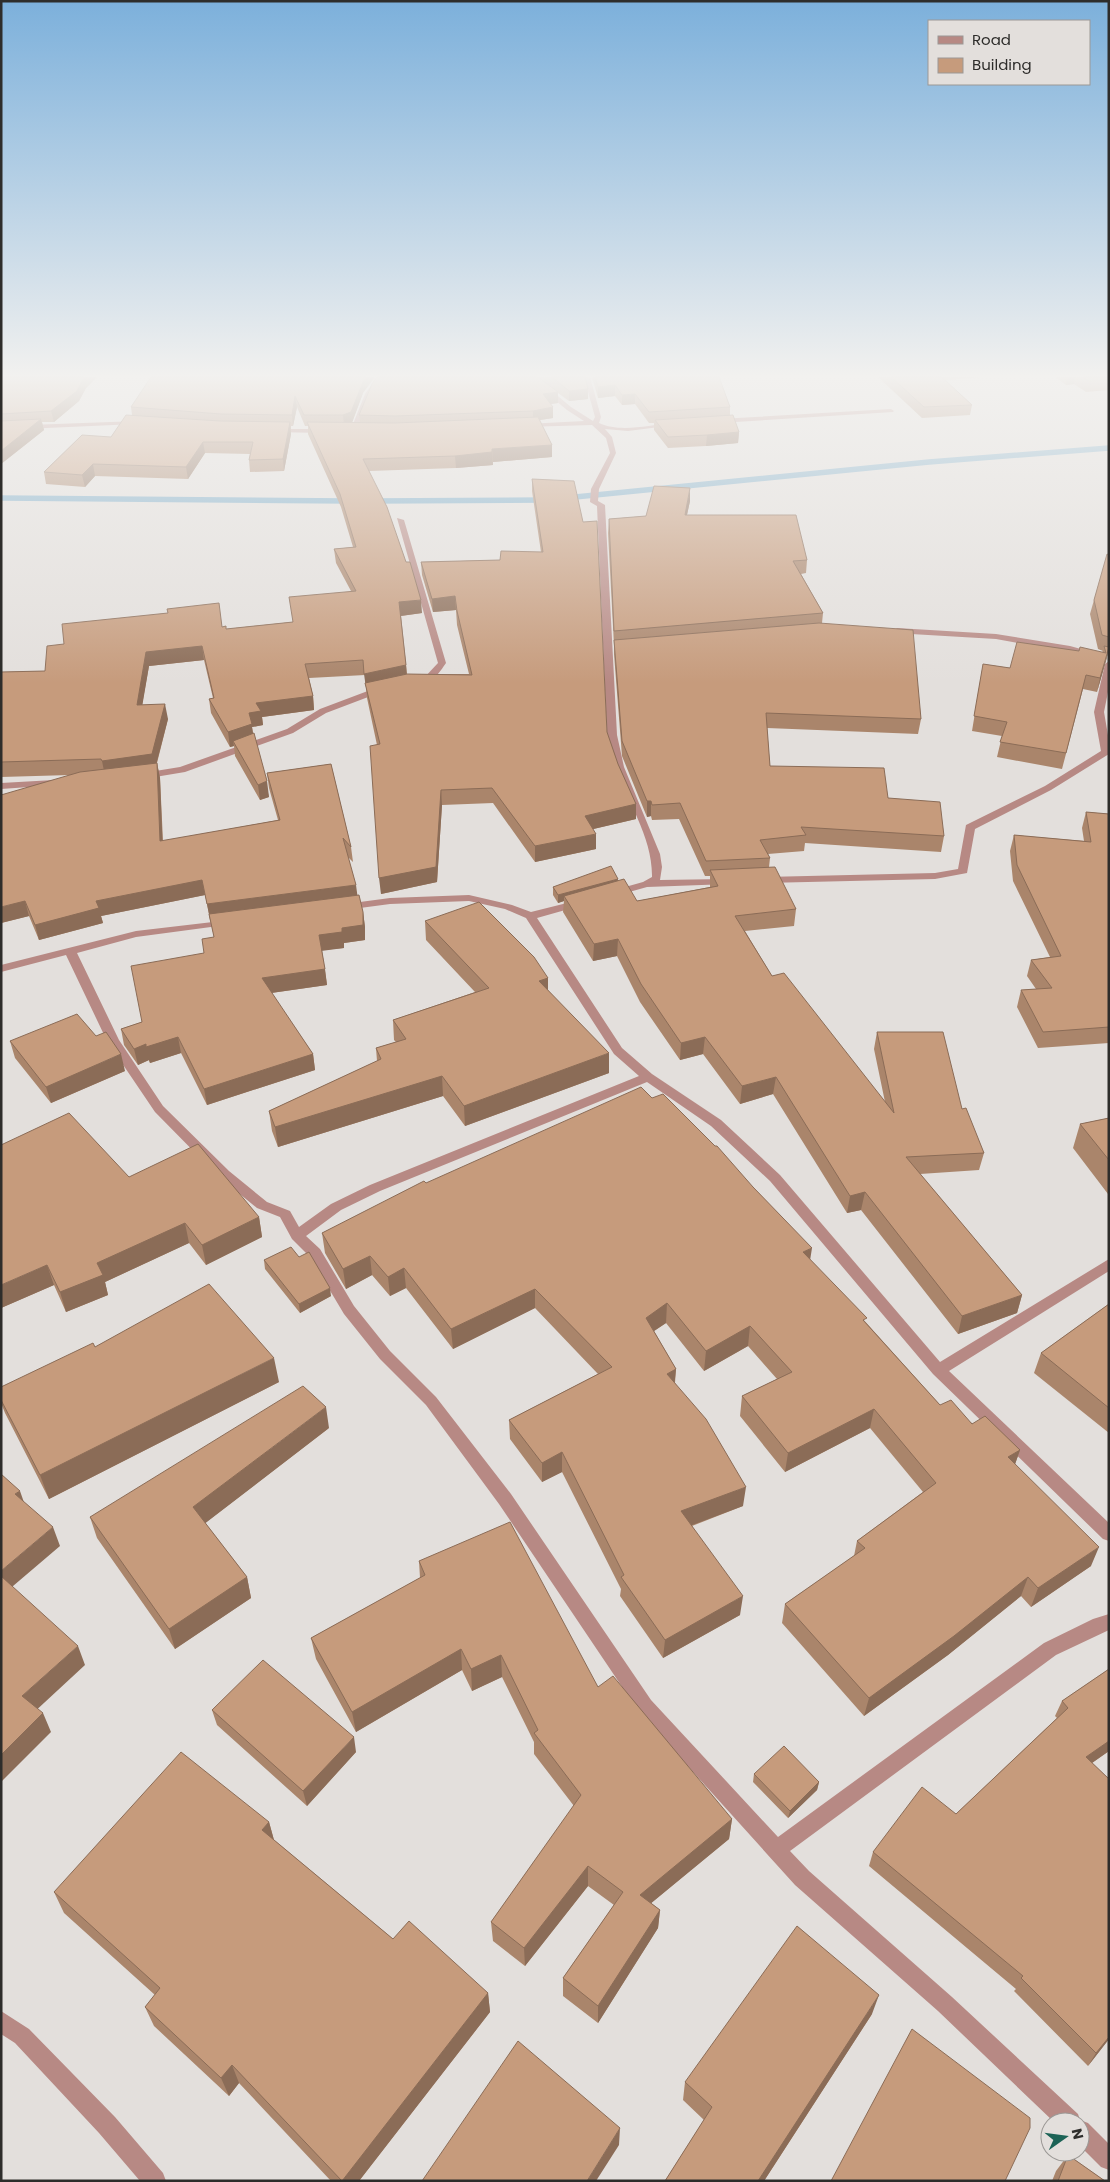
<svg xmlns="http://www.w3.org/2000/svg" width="1110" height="2182" viewBox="0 0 1110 2182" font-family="Poppins,sans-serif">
	<rect width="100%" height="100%" fill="#e3dfdc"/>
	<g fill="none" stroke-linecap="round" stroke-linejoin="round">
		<path stroke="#7aabc8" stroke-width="5.5" d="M1 498 350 501
			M565 498 929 462 1109 448
			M370 501 545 500"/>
		<path fill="#b78984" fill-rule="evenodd" d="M377 377H384C380 383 375 388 371 394 363 408 363 434 342 432V430L353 424 365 394Z
			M527 377H535L571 407 593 421 595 417 584 377H590L601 417 599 423C620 433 649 425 672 423L675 425 628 431 605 429 612 437 616 453 599 489 598 501 605 505 617 735 624 767 660 854 662 867 660 880 725 879 730 882 729 884 647 887 615 896 610 893 611 891 643 882 652 877C653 828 613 784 607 735L597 506 590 502 591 489 610 453 606 438 592 425 524 427V425L526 424 584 421 567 410Z
			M891 409 894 411 893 412 719 423 716 421 719 419Z
			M138 421 139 422 136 424 1 430V426Z
			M276 429H323L326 431 323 433 274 432V430Z
			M397 518 404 520 446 663C439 673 431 686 417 684V680L423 679 438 663Z
			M897 628 996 634 1070 646 1099 654 1095 657 996 639 894 633 893 631Z
			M1109 661V687L1104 712 1109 741V754L1051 790 975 829 967 873 935 879 765 883 760 880 765 877 935 873 958 869 966 825 1045 786 1101 751 1094 712 1105 664Z
			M381 686 386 689 384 691 326 713 293 733 185 772 143 779 138 776 143 773 180 767 287 729 320 709Z
			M54 780 57 781V785L1 789V783Z
			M469 895 512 905 531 912 579 900 583 901 584 903 583 905 537 918 622 1048 652 1074 721 1120 780 1175 940 1362 1109 1259V1271L949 1371 1109 1523V1541L1103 1539 933 1374 770 1181 711 1126 647 1082 380 1191 341 1210 306 1236 320 1249 354 1306 390 1351 436 1397 511 1494 651 1700 778 1837 1044 1643 1093 1619 1109 1614V1630L1056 1655 790 1851 809 1871 952 1997 1078 2114 1080 2120 1088 2123 1109 2144V2170L1101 2167 1080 2146V2122H1054L938 2011 795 1885 639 1712 499 1504 426 1405 380 1359 344 1314 310 1257 292 1239 280 1217 257 1208 219 1177 155 1112 107 1041 66 955 1 972V965L136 931 230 920 232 922 226 925 136 937 77 953 119 1040 163 1106 229 1171 267 1202 290 1211 299 1227 331 1204 370 1185 639 1076 614 1054 526 918 505 909 469 901 390 904 345 910 340 907 345 904 390 898Z
			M1 2011 29 2029 115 2117 163 2173 166 2181H140L99 2133 15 2043 1 2034Z"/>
	</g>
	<path fill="#aa856b" d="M1 377H97L86 388 79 401 54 422H42L44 430 1 464Z
		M539 377H585L588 389V399L569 401 558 393V403L550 404 553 418 540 420 552 445V457L493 462V465L456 468 369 471 422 613 401 616 407 674H469L457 625 456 610 433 612 422 575 421 562 500 560 541 552 532 491V479L607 732 618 764 636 804V819L593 829 596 849 535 862 493 803 442 805 437 882 381 894 377 745 367 698 365 675 309 678 313 696 314 710 262 717 263 725 252 727 253 734 269 797 260 800 235 756 234 746 230 747 211 713 209 699 213 698 204 660 149 666 142 705 168 719 157 763 160 778 163 841 278 820 269 788 267 773 331 764 351 847 353 862 348 857 357 895 363 912 365 927V940L344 943V948L322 950 327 985 271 993 313 1054 315 1070 207 1105 181 1053 150 1063 149 1060 138 1065 124 1045 121 1029 142 1022 204 953 214 937 205 895 101 916 103 923 39 940 29 916 1 923 70 775 1 777V672L45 671 222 627 226 629 292 622 351 591 336 563 334 549 353 547 341 507 308 434V426H305L297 407 293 426H291V434L284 471 250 472 249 460 250 454 205 453 188 479 95 476 85 487 46 484 44 472 111 437 132 415 131 407 363 393 352 422H360L359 415Z
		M592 377H719L730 407V415L739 432 738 443 706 446 668 448 654 430V423H649L635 404 622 405 615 396 598 398Z
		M878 377H985L945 380 972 405 970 415 922 418Z
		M1055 377H1109V390L1086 392 1074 384 1066 385Z
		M690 501 687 515 807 560 806 573 801 574 823 613 822 623 921 719 918 734 767 728 770 766 888 798 944 836 941 852 805 843 804 851 768 854 770 858 769 867 796 909 794 926 745 931 772 976 885 1102 874 1049 877 1032 962 1109 984 1153 979 1170 920 1174 1022 1295 1017 1313 958 1334 861 1210 847 1213 773 1094 740 1104 703 1054 680 1060 640 1002 617 956 593 961 563 912 564 901 558 903 553 895V887L618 880 637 901 710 887V876H705L679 819 652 820 651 816 647 817 622 756 614 654V645L608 533 609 519 646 516Z
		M1109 555V653H1108L1097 692 1083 689 1062 769 997 757 1002 736 972 731 983 664 1010 668 1079 651 1102 652 1103 651 1098 649 1090 614 1094 600Z
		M1086 812 1109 814V1043L1038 1048 1017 1007 1021 990 1036 989 1027 976 1031 960 1050 957 1013 881 1010 851 1014 835 1084 841 1082 828Z
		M425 921 548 978V990L609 1073 465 1126 443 1096 278 1147 272 1131 269 1111 377 1061 376 1048 396 1042 394 1040 393 1020 475 992 426 940Z
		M10 1041 125 1071 51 1103 15 1058Z
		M1109 1118V1194H1108L1073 1148 1080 1124Z
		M129 1177 259 1217 262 1237 206 1265 189 1243 105 1282 108 1295 66 1312 54 1285 1 1308Z
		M426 1183 810 1260 940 1405 1020 1450 1015 1464 1091 1566 1031 1607 1021 1596 948 1655 864 1716 782 1623 785 1604 854 1556 857 1541 923 1492 870 1428 785 1472 740 1416 742 1396 777 1379 748 1346 704 1371 666 1323 654 1331 676 1369 675 1383 743 1506 692 1526 740 1615 663 1658 620 1596 621 1589 562 1472 542 1482 510 1439 509 1420 598 1374 535 1308 453 1349 406 1288 390 1296 372 1275 346 1289 325 1253 322 1233Z
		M299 1257 331 1296 300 1313 265 1269 264 1260Z
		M1109 1304V1433L1034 1373 1041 1353Z
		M95 1347 279 1382 49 1499 5 1413 1 1403V1387Z
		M329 1428 205 1523 247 1577 251 1598 175 1649 97 1538 90 1517Z
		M419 1561 598 1687 732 1819 729 1839 651 1903 660 1910 658 1928 598 2023 563 1996V1978L614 1905 588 1886 525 1966 493 1941 491 1922 574 1806 534 1754V1742L502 1677 472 1691 462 1670 356 1732 316 1659 311 1638 420 1578Z
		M1109 1669V1751L1092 1763 1109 1779V2039L1088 2066 1014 1991 1016 1989 869 1866 873 1852 956 1814 1057 1718 1055 1716 1062 1701Z
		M212 1710 356 1752 307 1806 217 1725Z
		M754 1774 819 1782 817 1790 788 1818 753 1782Z
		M269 1822 274 1840 393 1939 488 1993 490 2012 359 2181H331L239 2083 229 2096 154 2026 145 2007 155 1995 64 1913 54 1892Z
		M872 2014 764 2181H665L704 2120 683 2100 685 2082Z
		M1068 2155 1105 2181H1052L1056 2171Z"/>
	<path fill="#8b6c57" d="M84 377H97L86 388 79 401 54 422 51 411Z
		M366 377H375L363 393 352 423 344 426 343 415Z
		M1067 377H1075L1074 384 1066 385Z
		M615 385V396L598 398V387Z
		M588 389V399L569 401V391Z
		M558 392V403L543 405V394Z
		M635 394V404L622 405V395Z
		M295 396 297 407 293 426 292 415Z
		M553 407V418L533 421V411Z
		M41 419 44 430 1 464V451Z
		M290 422 291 434 284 471 283 459Z
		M739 432 738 443 706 446 707 435Z
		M203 442 205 453 188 479 186 467Z
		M552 445V457L493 462 492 449Z
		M492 452 493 465 456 468 455 456Z
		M93 464 95 476 85 487 82 475Z
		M690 488V501L684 528 685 515Z
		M455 596 456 610 433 612 432 599Z
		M421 600 422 613 400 616 399 602Z
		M202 646 204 660 149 666 140 719 137 705 146 652Z
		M1109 649 1106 661 1097 692 1100 678Z
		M406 665 407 679 365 683 366 688 364 674Z
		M313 696 314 710 262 717 263 725 252 727 254 739 233 741 234 746 230 747 228 732 249 713 256 703Z
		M165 704 168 719 155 769 105 776 102 761Z
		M157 763 160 778 163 856 160 841Z
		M267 781 269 797 260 800 258 785Z
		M441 790 442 805 437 882 381 894 379 878Z
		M647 801H651V816L647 817Z
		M636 804V819L585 831V816Z
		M596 834V849L535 862V846Z
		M618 879V887L564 896V901L558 903V895Z
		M202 880 205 895 101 916 103 923 39 940 35 925 96 901Z
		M356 885 358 900 210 920 207 904Z
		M25 901 29 916 1 923V907Z
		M363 912 365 927V940L344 943V948L321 951 319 935 342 928Z
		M618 939 617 956 593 961 594 944Z
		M325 969 327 985 264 994 262 978Z
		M548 978V998L539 981Z
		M178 1037 181 1053 150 1063 149 1060 138 1065 134 1049 146 1044Z
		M705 1037 703 1054 680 1060 681 1043Z
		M609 1053V1073L465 1126 464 1106Z
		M121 1054 125 1071 51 1103 46 1087Z
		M313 1054 315 1070 207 1105 204 1089Z
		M442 1076 443 1096 278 1147 275 1127Z
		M776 1077 773 1094 740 1104 742 1086Z
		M865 1192 861 1210 847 1213 850 1196Z
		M259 1217 262 1237 206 1265 202 1245Z
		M185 1223 189 1243 105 1282 108 1295 66 1312 60 1292 97 1263Z
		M812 1248 809 1267 803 1252Z
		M370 1256 372 1275 346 1289 343 1269Z
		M47 1265 54 1285 1 1308V1285Z
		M404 1268 406 1288 390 1296 388 1277Z
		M330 1288 331 1296 300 1313 299 1304Z
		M535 1289V1308L453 1349 451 1329Z
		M1022 1295 1017 1313 958 1334 962 1316Z
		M667 1303 666 1323 645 1337 646 1318Z
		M750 1326 748 1346 704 1371 706 1351Z
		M274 1358 279 1382 49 1499 40 1475Z
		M676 1369 674 1388 667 1374Z
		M326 1407 329 1428 199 1528 193 1507Z
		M874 1409 870 1428 785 1472 788 1453Z
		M1020 1450 1013 1470 1008 1457Z
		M562 1452V1472L542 1482V1463Z
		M746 1487 743 1506 679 1530 681 1511Z
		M20 1491 27 1511 15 1494Z
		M53 1527 60 1546 6 1592 1 1581V1571Z
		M1099 1547 1091 1566 1031 1607 1038 1588Z
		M247 1577 251 1598 175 1649 169 1629Z
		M1028 1577 1021 1596 948 1655 864 1716 869 1698Z
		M743 1596 740 1615 663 1658 665 1640Z
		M78 1646 85 1665 31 1715 22 1696Z
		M461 1649 462 1670 356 1732 352 1712Z
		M501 1655 502 1677 472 1691 471 1669Z
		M43 1713 51 1732 1 1782V1755Z
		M354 1737 356 1752 307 1806 303 1791Z
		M1109 1741V1751L1079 1772 1086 1757Z
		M819 1782 817 1790 788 1818 790 1811Z
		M732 1819 729 1839 638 1914 640 1895Z
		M269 1822 275 1844 262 1830Z
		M588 1866V1886L525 1966 524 1948Z
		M660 1910 658 1928 598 2023V2006Z
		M488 1993 490 2012 359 2181H342Z
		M879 1995 872 2014 764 2181H758Z
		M1109 2037V2039L1088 2066 1096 2053Z
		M232 2065 239 2083 229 2096 221 2078Z
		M620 2128 619 2145 596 2181H587Z"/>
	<path fill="#c69b7c" stroke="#8b6c57" d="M1 377H84L77 391 51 411 1 414Z
		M151 377H366L363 382 351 412 343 415H304L295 396 292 415 221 414 131 407Z
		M377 377H538L558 392 543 394 553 407 533 411 395 416 359 415 372 384Z
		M552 377H585L588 389 569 391Z
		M595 377H719L730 407 649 412 635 394 622 395 615 385 598 387Z
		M891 377H941L945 380 972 405 924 407Z
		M1083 377H1109V380L1089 381Z
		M126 415 220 421 290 422 283 459 249 460 253 442H203L186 467 93 464 82 475 44 472 82 435 111 437Z
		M733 415 739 432 707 435 668 437 655 420Z
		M538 417 552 445 492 449V452L455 456 363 459 387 507 406 562H410L421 600 399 602 406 665 364 674 363 660 305 664 313 696 256 703 261 711 249 713 252 724 228 732 209 699 214 698 202 646 146 652 137 705 165 704 152 754 102 761 101 759 1 762V672L45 671 47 646 64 644 62 624 168 613 167 609 219 603 222 627 226 626V629L293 622 289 597 356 591 334 549 356 547 340 494 307 422 395 423Z
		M41 419 1 451V421Z
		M532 479 574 481 583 522 597 521 607 732 618 764 636 804 585 816 596 834 535 846 492 788 441 790 436 867 379 878 370 746 380 744 365 683 407 674 472 675 457 611 455 596 432 599 421 562 500 560 501 551 543 552Z
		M654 486 690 488 685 515H796L807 560 793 561 823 613 614 631 609 519 646 516Z
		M1107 554 1109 555V637L1102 635 1094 600Z
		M819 623 913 630 921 719 766 713 770 766 884 768 888 798 940 802 944 836 801 827 806 835 760 840 770 858 706 861 680 803 652 805 651 801H647L622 741 614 640Z
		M1017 642 1079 651 1080 647 1106 653 1104 646 1109 647 1100 678 1086 675 1066 753 1000 742 1007 722 974 716 983 664 1010 668Z
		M254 733 267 781 258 785 233 741Z
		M157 763 160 841 280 820 267 773 331 764 351 847 343 838 356 885 207 904 202 880 96 901 99 908 35 925 25 901 1 907V795L80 772Z
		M1086 812 1109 814V1027L1043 1032 1021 990 1052 988 1031 960 1061 956 1017 865 1014 835 1091 842Z
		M611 866 618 879 558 895 553 887Z
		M775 867 796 909 735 916 772 976 784 973 894 1113 877 1032H943L962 1109 966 1108 984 1153 906 1157 1022 1295 962 1316 865 1192 850 1196 776 1077 742 1086 705 1037 681 1043 641 984 618 939 594 944 564 896 624 879 637 901 718 886 710 870Z
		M359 895 363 912V925L342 928V932L319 935 325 969 262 978 313 1054 204 1089 178 1037 146 1047V1044L134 1049 121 1029 142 1022 131 966 204 953 202 939 214 937 209 914Z
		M479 902 534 957 548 978 539 981 609 1053 464 1106 442 1076 275 1127 269 1111 381 1059 376 1048 406 1039 393 1020 489 988 425 921Z
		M77 1014 96 1036 106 1032 121 1054 46 1087 10 1041Z
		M641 1087 652 1098 663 1094 715 1146H717L753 1187 812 1248 803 1252 867 1318 863 1320 940 1405 951 1400 972 1424 985 1416 1020 1450 1008 1457 1099 1547 1038 1588 1028 1577 954 1636 869 1698 785 1604 865 1548 857 1541 936 1483 874 1409 788 1453 742 1396 792 1372 750 1326 706 1351 667 1303 646 1318 676 1369 667 1374 706 1419 746 1487 681 1511 743 1596 665 1640 621 1577 624 1575 562 1452 542 1463 509 1420 612 1367 535 1289 451 1329 404 1268 388 1277 370 1256 343 1269 322 1233 424 1181 426 1183Z
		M69 1113 129 1177 198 1144 259 1217 202 1245 185 1223 97 1263 103 1275 60 1292 47 1265 1 1285V1145Z
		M1109 1118V1160L1080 1124Z
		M291 1247 299 1257 309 1252 330 1288 299 1304 264 1260Z
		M209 1284 274 1358 40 1475 1 1400V1387L93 1343 95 1347Z
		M1109 1304V1408L1041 1353Z
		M303 1386 326 1407 193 1507 247 1577 169 1629 90 1517Z
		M1 1474 20 1491 15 1494 53 1527 1 1571Z
		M510 1522 598 1687 613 1676 732 1819 640 1895 660 1910 598 2006 563 1978 623 1892 588 1866 524 1948 491 1922 581 1795 534 1733 538 1730 501 1655 471 1669 461 1649 352 1712 311 1638 425 1575 419 1561Z
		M1 1576 78 1646 22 1696 43 1713 1 1755Z
		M263 1660 354 1737 303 1791 212 1710Z
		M1109 1669V1741L1086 1757 1109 1779V2037L1096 2053 1021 1978 1023 1976 873 1852 922 1787 956 1814 1068 1708 1062 1701Z
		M784 1746 819 1782 790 1811 754 1774Z
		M181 1752 269 1822 262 1830 393 1939 409 1921 488 1993 342 2181 232 2065 221 2078 145 2007 160 1988 54 1892Z
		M797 1926 879 1995 758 2181H665L712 2107 685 2082Z
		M912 2029 1030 2118V2128L1005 2181H831Z
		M518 2041 620 2128 587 2181H422Z
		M1068 2155 1105 2181H1058Z"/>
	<linearGradient id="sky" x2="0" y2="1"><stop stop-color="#7cb0db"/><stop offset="0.55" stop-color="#f2f1ef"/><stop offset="1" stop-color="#f2f1ef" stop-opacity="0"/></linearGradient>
	<rect width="1110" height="683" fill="url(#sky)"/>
	<rect width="1110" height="2182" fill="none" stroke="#2e2d2b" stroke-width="5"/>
	<rect x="928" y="20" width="162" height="65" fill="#e3dfdc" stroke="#9b9895"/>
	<rect x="938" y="36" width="25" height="8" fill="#b78984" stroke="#9b9895"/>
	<text x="972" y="45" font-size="15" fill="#2e2d2b">Road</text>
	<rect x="938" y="58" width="25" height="15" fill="#c69b7c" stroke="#9b9895"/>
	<text x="972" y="70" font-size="15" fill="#2e2d2b">Building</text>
	<g transform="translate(1065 2137) rotate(76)"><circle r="24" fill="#e3dfdc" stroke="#9b9895"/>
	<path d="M0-4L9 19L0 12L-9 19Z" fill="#1c6356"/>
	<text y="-8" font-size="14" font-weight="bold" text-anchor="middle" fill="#2e2d2b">N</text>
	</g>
</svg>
